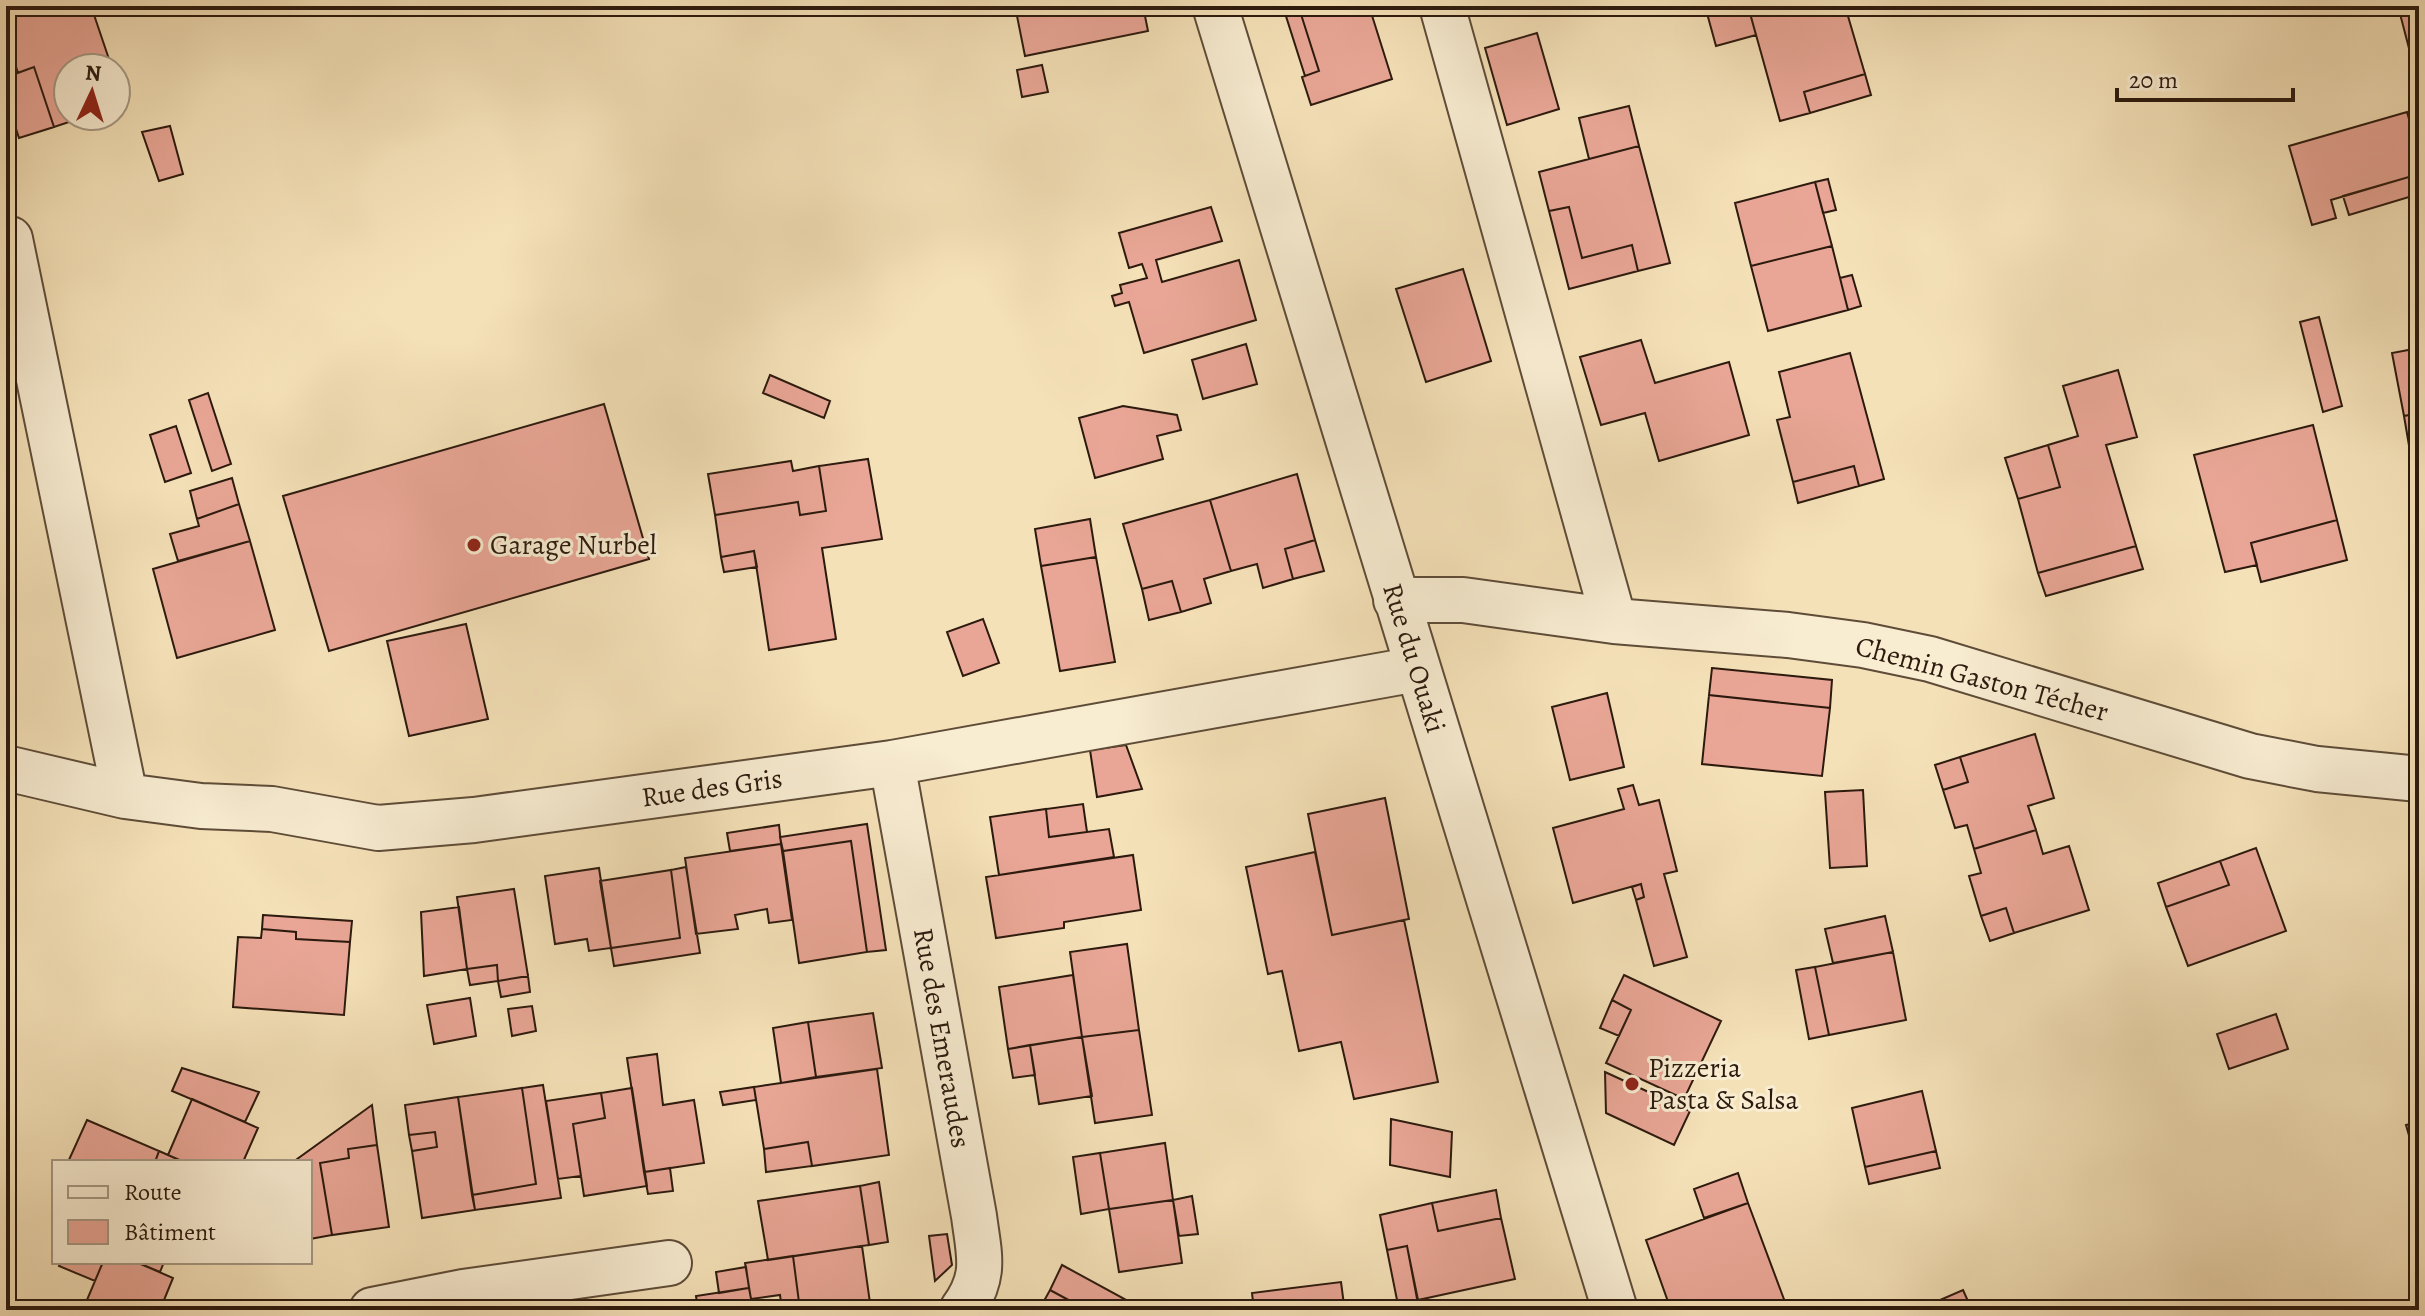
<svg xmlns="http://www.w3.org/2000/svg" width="2425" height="1316" viewBox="0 0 2425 1316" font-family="Alegreya,serif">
	<rect width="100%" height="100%" fill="#f5e1b8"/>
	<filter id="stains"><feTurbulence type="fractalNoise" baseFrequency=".0025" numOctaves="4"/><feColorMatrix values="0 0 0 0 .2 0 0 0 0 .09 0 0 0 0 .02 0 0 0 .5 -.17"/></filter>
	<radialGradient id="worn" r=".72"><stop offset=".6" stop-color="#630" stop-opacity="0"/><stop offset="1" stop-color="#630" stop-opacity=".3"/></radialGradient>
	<path fill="#e9a696" stroke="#2c1a0e" stroke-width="2" d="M6 6H91L112 68H68V116H87L54 127 34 67 18 73 6 35Z
		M1015 6H1143L1148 31 1025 56Z
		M1305 6H1369L1392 79 1311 105 1302 77 1319 71 1299 8Z
		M1705 6H1748L1756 35 1716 46Z
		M1748 6H1845L1865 74 1804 92 1810 113 1780 121Z
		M2247 6H2287L2249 15Z
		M1299 8 1319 71 1305 76 1285 13Z
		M2399 10 2419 12 2417 79Z
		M1537 33 1559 109 1507 125 1485 48Z
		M1042 65 1048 92 1022 97 1017 70Z
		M34 67 54 127 19 138 6 98V77Z
		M1865 74 1871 95 1810 113 1804 92Z
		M116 80 124 104 116 106Z
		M1629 106 1639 146 1589 159 1579 118Z
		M2407 112 2419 153V174L2331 200 2336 218 2312 225 2289 146Z
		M170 126 183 174 159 181 142 132Z
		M1639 146 1670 263 1638 271 1632 245 1582 258 1569 207 1549 211 1539 172Z
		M2419 174V194L2349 215 2343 196Z
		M1828 179 1836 210 1823 213 1815 182Z
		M1815 182 1832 246 1751 266 1735 203Z
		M1211 207 1222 241 1156 260 1162 282 1239 260 1256 320 1144 353 1129 302 1115 306 1112 296 1122 293 1120 285 1147 278 1142 264 1129 268 1119 233Z
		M1569 207 1582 258 1632 245 1638 271 1569 289 1549 211Z
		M1832 246 1848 310 1768 331 1751 266Z
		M1463 269 1491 361 1426 382 1396 289Z
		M1852 275 1861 306 1848 310 1840 278Z
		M2319 317 2342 406 2323 412 2300 322Z
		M1641 340 1655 383 1729 362 1749 435 1659 461 1645 413 1601 425 1580 357Z
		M1246 344 1257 384 1203 399 1192 360Z
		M2419 348V413L2404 416 2392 353Z
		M1850 353 1884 479 1859 486 1854 466 1793 482 1777 420 1790 417 1779 372Z
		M2118 370 2137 437 2106 445 2136 546 2038 573 2018 499 2060 487 2048 445 2078 436 2063 386Z
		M770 375 830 401 824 418 763 393Z
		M208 393 231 464 212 471 189 400Z
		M604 404 649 559 329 651 283 496Z
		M1123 406 1177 415 1181 430 1157 436 1163 459 1095 478 1079 418Z
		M2419 413V481H2415L2404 416Z
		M2313 425 2337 520 2251 543 2257 565 2225 572 2194 455Z
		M176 426 191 473 165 482 150 435Z
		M2048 445 2060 487 2018 499 2005 458Z
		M868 459 882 539 822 548 836 639 769 650 754 551 721 557 715 515 798 502 800 515 826 511 819 466Z
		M791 461 793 471 819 466 826 511 800 515 798 502 715 515 708 474Z
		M1854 466 1859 486 1798 503 1793 482Z
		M1297 474 1315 540 1285 549 1293 579 1263 588 1257 564 1231 571 1210 500Z
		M232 478 239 504 197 519 190 491Z
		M1210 500 1231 571 1204 579 1211 603 1181 612 1172 581 1142 589 1123 524Z
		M239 504 250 541 178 561 170 534 199 526 197 519Z
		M1090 519 1096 557 1041 566 1035 529Z
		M2337 520 2347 560 2261 582 2251 543Z
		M1315 540 1324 571 1293 579 1285 549Z
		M250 541 275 630 177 658 153 569Z
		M2136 546 2143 569 2046 596 2038 573Z
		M754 551 757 567 724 572 721 557Z
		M1096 557 1115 662 1060 671 1041 566Z
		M1172 581 1181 612 1149 620 1142 589Z
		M983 619 999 663 963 676 947 632Z
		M466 624 488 719 409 736 387 641Z
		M1712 668 1832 680 1830 708 1709 695Z
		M1607 693 1624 767 1570 780 1552 707Z
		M1709 695 1830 708 1822 776 1702 764Z
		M2035 734 2054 798 2028 806 2036 830 1974 849 1967 825 1955 828 1943 790 1968 782 1960 757Z
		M1126 745 1142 789 1097 797 1090 750Z
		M1960 757 1968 782 1943 790 1935 765Z
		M1633 785 1639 805 1659 800 1677 871 1664 874 1687 957 1654 966 1636 900 1644 897 1641 884 1573 903 1553 828 1624 809 1618 789Z
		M1863 790 1867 866 1830 868 1825 792Z
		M1385 798 1409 919 1332 935 1308 814Z
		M1083 804 1087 832 1049 837 1046 809Z
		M1046 809 1049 837 1109 829 1114 857 999 875 990 817Z
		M867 824 886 950 867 952 851 841 783 851 780 837Z
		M779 825 781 844 730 851 727 833Z
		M2036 830 2043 854 2069 846 2089 910 2014 933 2006 908 1981 916 1969 876 1981 873 1974 849Z
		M851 841 867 952 799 963 783 851Z
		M781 844 792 920 769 923 767 909 735 915 738 929 696 934 685 858Z
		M2256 848 2286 931 2188 966 2166 907 2229 885 2220 861Z
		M1315 852 1332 935 1404 920 1438 1082 1354 1099 1341 1042 1299 1051 1282 971 1268 974 1246 867Z
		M1133 855 1141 910 1064 922V928L996 938 986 877Z
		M2220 861 2229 885 2166 907 2158 883Z
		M686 867 700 953 614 966 611 948 680 938 671 870Z
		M599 868 611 948 589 951 587 939 555 944 545 876Z
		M671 870 680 938 611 948 600 881Z
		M1641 884 1644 897 1636 900 1632 887Z
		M514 889 528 976 498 981 497 965 467 969 457 897Z
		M459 907 467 969 424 976 421 912Z
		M2006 908 2014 933 1990 941 1981 916Z
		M263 915 352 921 350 942 296 939V932L262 929Z
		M1885 916 1893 952 1833 963 1825 929Z
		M262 929 296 932V939L350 942 344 1015 233 1007 238 937 261 938Z
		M1127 944 1139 1030 1082 1037 1070 952Z
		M1893 952 1906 1020 1829 1035 1815 967Z
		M497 965 498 981 470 985 467 969Z
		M1815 967 1829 1035 1809 1039 1796 970Z
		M1073 975 1082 1037 1008 1049 999 987Z
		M1624 975 1721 1021 1684 1099 1606 1063 1631 1010 1612 1000Z
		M528 976 530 992 501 997 498 981Z
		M470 998 476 1036 434 1044 427 1005Z
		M1612 1000 1631 1010 1619 1036 1600 1028Z
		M532 1006 536 1031 512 1036 508 1009Z
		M873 1013 882 1068 816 1077 808 1022Z
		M2276 1014 2288 1049 2229 1069 2217 1034Z
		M808 1022 816 1077 781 1083 773 1028Z
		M1139 1030 1152 1115 1095 1123 1082 1037Z
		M1082 1037 1092 1096 1039 1104 1030 1045Z
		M1030 1045 1035 1075 1013 1078 1008 1049Z
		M657 1054 663 1105 694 1100 704 1163 644 1172 627 1058Z
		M182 1068 259 1092 245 1122 172 1091Z
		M877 1069 889 1155 812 1166 808 1142 764 1149 754 1087Z
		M1605 1072 1690 1111 1674 1145 1606 1113Z
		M543 1085 561 1198 475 1210 472 1195 536 1184 522 1088Z
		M754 1087 756 1100 723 1105 720 1092Z
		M522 1088 536 1184 472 1195 458 1097Z
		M632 1088 647 1186 584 1196 573 1124 605 1118 601 1093Z
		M1922 1091 1936 1151 1865 1167 1852 1108Z
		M601 1093 605 1118 573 1124 581 1176 558 1179 546 1101Z
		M458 1097 475 1210 422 1218 412 1151 437 1147 435 1132 409 1135 405 1105Z
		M192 1099 258 1128 243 1162H184L168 1155Z
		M372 1105 377 1145 348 1149 349 1158 320 1163 332 1235 310 1239V1162H293Z
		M1391 1119 1452 1132 1450 1177 1390 1165Z
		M87 1120 159 1151 155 1162H68Z
		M2419 1122V1170L2406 1125Z
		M435 1132 437 1147 412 1151 409 1135Z
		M808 1142 812 1166 766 1172 764 1149Z
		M1165 1143 1173 1200 1109 1209 1100 1153Z
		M377 1145 389 1227 332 1235 320 1163 349 1158 348 1149Z
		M159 1151 168 1155 184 1162H155Z
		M1936 1151 1940 1168 1869 1184 1865 1167Z
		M1100 1153 1109 1209 1081 1214 1073 1157Z
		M670 1168 673 1191 648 1194 644 1172Z
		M1738 1173 1748 1203 1704 1218 1694 1189Z
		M879 1182 888 1242 869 1245 860 1186Z
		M860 1186 869 1245 768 1260 758 1201Z
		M1496 1190 1501 1218 1438 1231 1432 1203Z
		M1192 1196 1198 1234 1179 1236 1173 1200Z
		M1173 1200 1182 1263 1119 1272 1109 1209Z
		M1432 1203 1438 1231 1501 1218 1515 1279 1418 1300 1407 1246 1387 1250 1380 1215Z
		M1748 1203 1788 1310H1671L1646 1240Z
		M947 1234 952 1265 935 1281 929 1236Z
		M862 1246 871 1310H800L793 1256Z
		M1407 1246 1419 1309 1399 1310 1387 1250Z
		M793 1256 800 1310H782L780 1295 751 1299 745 1263Z
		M61 1262H103L95 1281 59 1266Z
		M103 1262H136L173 1278 160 1310H91L84 1307Z
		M136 1262H164L160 1272Z
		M1062 1265 1141 1308 1139 1310H1087L1050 1290Z
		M746 1267 749 1288 719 1293 716 1272Z
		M1341 1282 1344 1305 1358 1303 1359 1310H1254L1252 1293Z
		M749 1288 753 1310H698L696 1296Z
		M1050 1290 1087 1310H1039Z
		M1963 1290 1972 1310H1917Z
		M2124 1304 2151 1310H2123Z"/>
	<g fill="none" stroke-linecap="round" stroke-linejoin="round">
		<defs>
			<path id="minor" d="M1215 6 1615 1310
				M1442 6 1614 621
				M10 239 125 796
				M1396 600H1463L1614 621 1788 635 1863 645 1930 659 2250 756 2317 769 2419 779
				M892 763 974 1216C979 1255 987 1276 962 1310
				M6 768 125 796 201 806 272 809 378 828 474 820 892 763 1417 669
				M372 1310 463 1292 669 1263"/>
		</defs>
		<use href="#minor" stroke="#5e4c38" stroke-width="48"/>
		<use href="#minor" stroke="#f8ecd1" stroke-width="44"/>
	</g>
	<g fill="#8f2418" stroke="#f8ecd1" stroke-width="3">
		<circle cx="474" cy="545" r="8"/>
		<circle cx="1632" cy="1084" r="8"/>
	</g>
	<g text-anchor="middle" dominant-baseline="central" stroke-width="6" stroke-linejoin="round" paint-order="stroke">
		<g font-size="28" fill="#2c1a0e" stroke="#f8ecd1" text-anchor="start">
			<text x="490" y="545">Garage Nurbel</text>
			<text x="1648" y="1068">Pizzeria<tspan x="1648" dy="32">Pasta &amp; Salsa</tspan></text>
		</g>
		<g font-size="28" fill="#2c1a0e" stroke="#f8ecd1">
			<text transform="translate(1414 658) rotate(73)">Rue du Ouaki</text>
			<text transform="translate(1982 679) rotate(15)">Chemin Gaston Técher</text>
			<text transform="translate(712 788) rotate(-8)">Rue des Gris</text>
			<text transform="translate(942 1038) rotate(80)">Rue des Emeraudes</text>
		</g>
	</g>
	<rect width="2425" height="1316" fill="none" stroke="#f5e1b8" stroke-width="32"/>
	<rect x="8" y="8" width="2409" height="1300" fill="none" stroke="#2c1a0e" stroke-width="4"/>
	<rect x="16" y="16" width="2393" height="1284" fill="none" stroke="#2c1a0e" stroke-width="2"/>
	<rect x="52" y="1160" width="260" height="104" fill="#f8ecd1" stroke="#a69883" stroke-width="2"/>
	<rect x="68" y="1186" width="40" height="12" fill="#f8ecd1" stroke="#a69883" stroke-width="2"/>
	<text x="124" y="1200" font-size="24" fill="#2c1a0e">Route</text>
	<rect x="68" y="1220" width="40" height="24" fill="#e9a696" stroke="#a69883" stroke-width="2"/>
	<text x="124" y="1240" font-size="24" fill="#2c1a0e">Bâtiment</text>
	<g transform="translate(92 92) rotate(4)"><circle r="38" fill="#f8ecd1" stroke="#a69883" stroke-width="2"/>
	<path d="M0-6L14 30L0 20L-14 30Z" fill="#8f2418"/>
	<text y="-12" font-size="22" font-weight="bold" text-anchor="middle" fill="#2c1a0e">N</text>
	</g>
	<path d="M2117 88v12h176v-12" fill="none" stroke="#2c1a0e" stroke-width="4"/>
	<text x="2129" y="88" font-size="24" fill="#2c1a0e" stroke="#f8ecd1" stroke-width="6" paint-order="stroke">20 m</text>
	<rect width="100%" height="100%" filter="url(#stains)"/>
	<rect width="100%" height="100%" fill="url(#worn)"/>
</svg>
